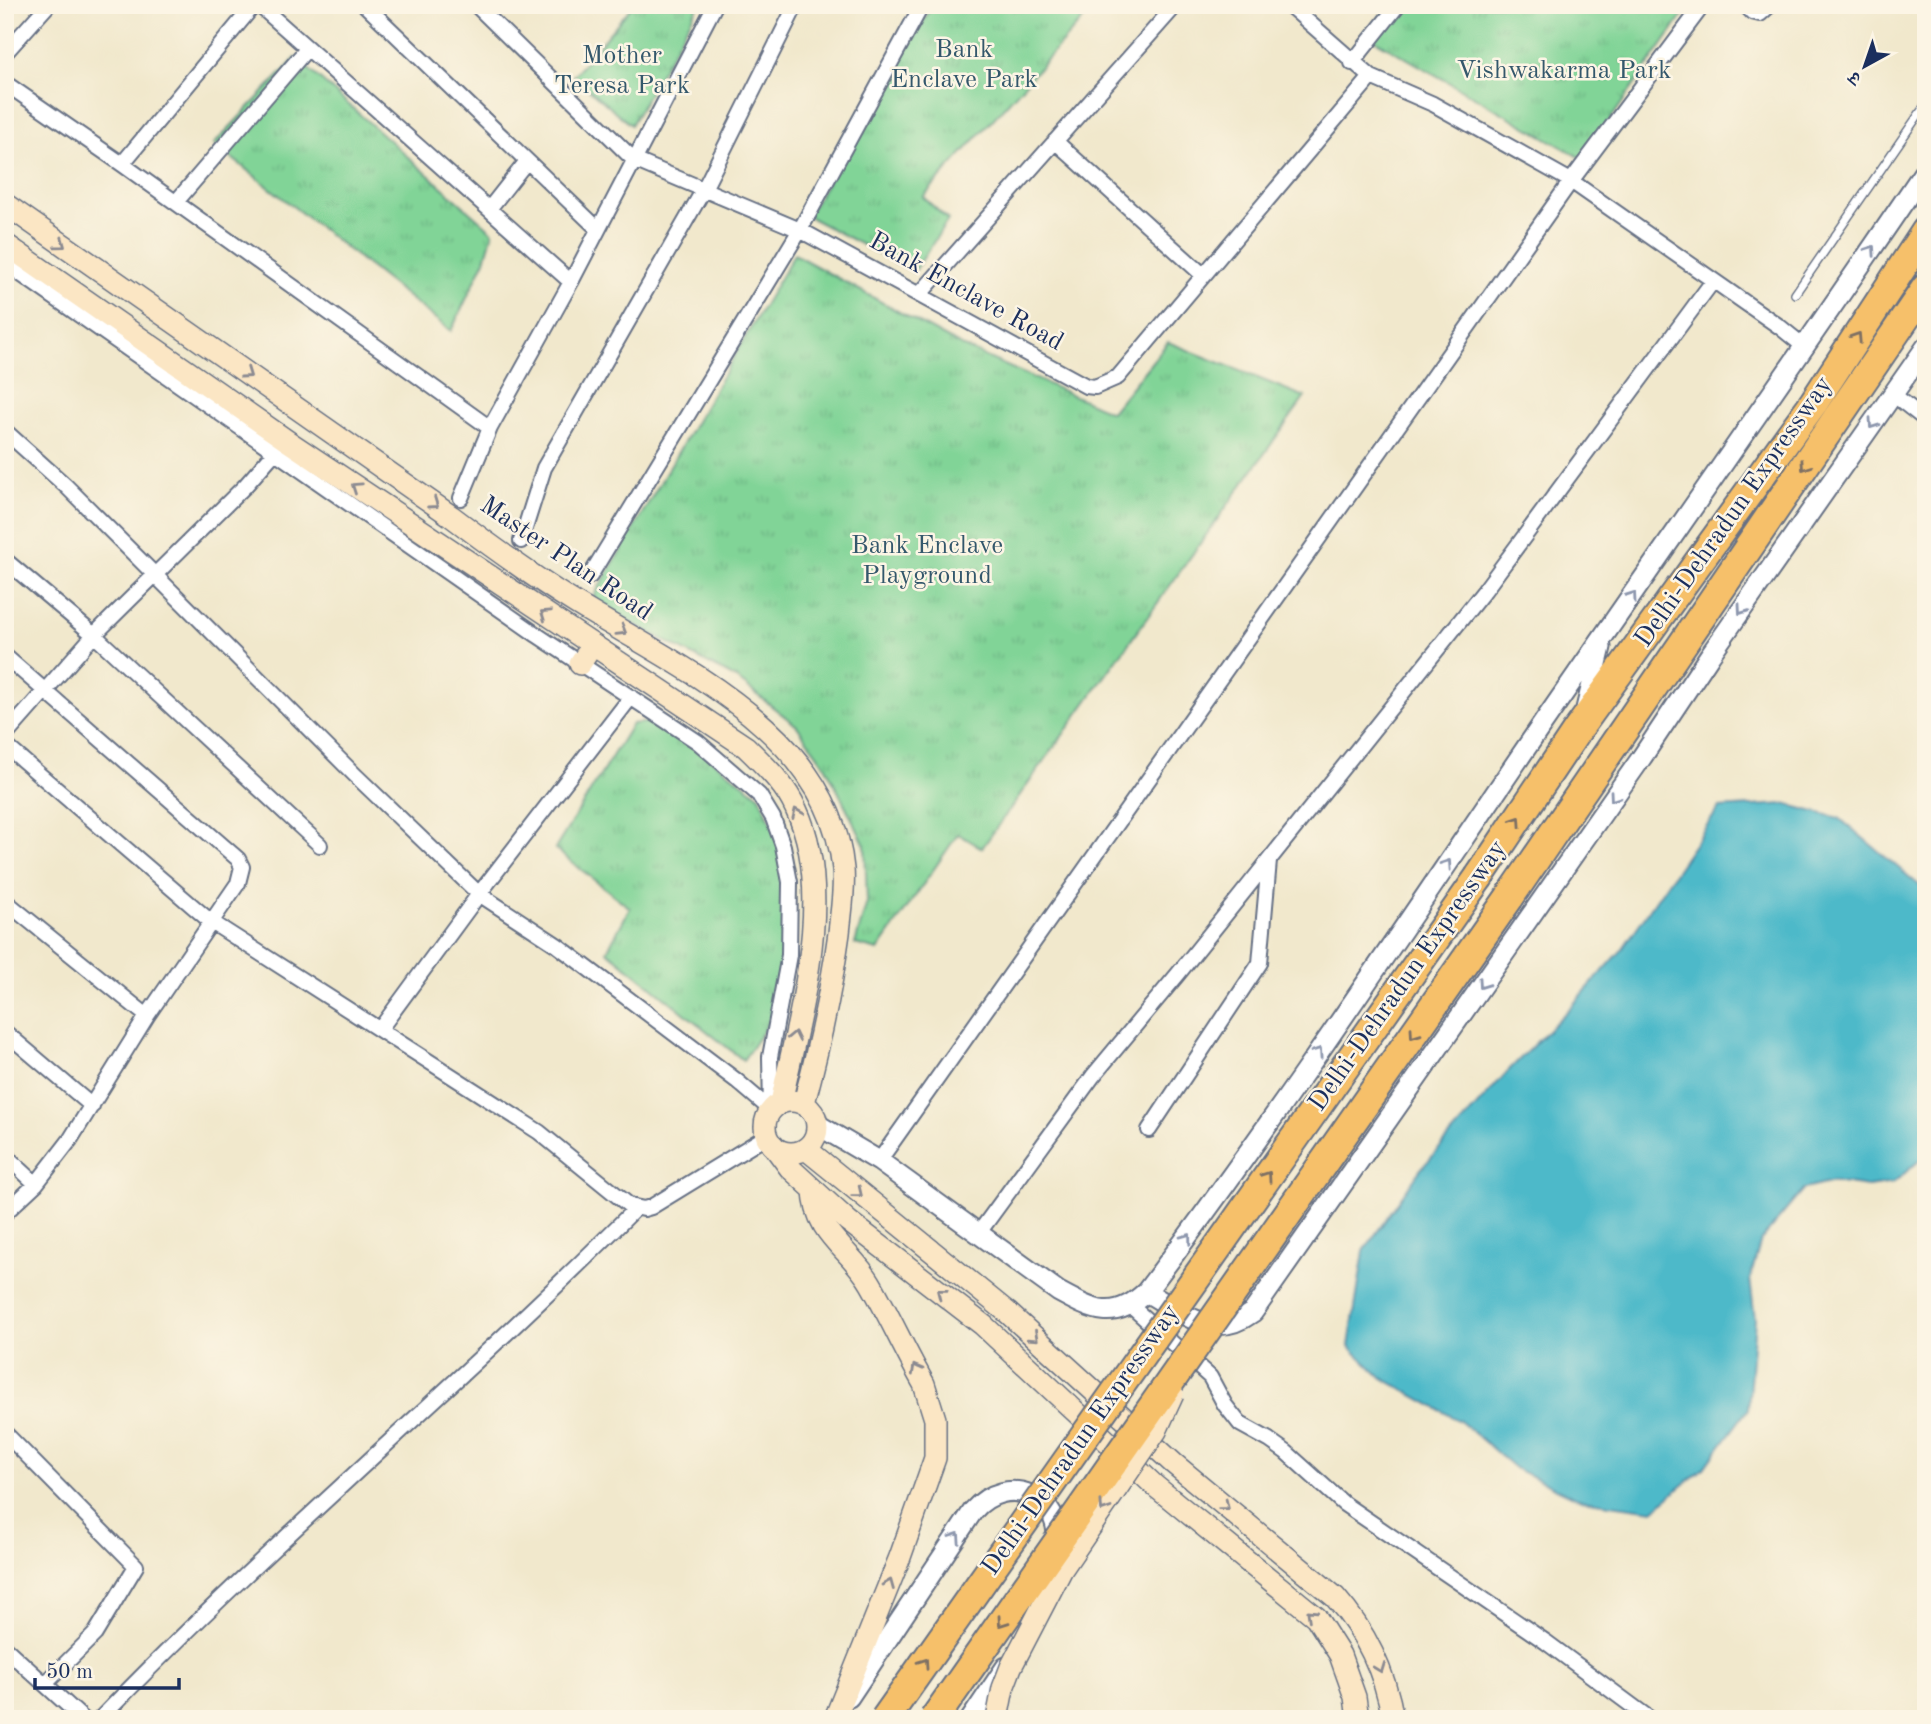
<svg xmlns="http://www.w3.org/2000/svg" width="1931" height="1724" viewBox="0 0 1931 1724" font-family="'Old Standard TT','Noto Serif Devanagari',serif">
	<defs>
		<pattern id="grass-tufts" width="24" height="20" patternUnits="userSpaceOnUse" patternTransform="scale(1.75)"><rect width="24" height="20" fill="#81d497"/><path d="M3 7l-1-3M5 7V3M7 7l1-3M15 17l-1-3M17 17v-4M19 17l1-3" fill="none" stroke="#6fb685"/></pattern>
	</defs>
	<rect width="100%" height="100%" fill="#fcf5e5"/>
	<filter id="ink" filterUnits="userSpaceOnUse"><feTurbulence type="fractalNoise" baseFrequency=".0143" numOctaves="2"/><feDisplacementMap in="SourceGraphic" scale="14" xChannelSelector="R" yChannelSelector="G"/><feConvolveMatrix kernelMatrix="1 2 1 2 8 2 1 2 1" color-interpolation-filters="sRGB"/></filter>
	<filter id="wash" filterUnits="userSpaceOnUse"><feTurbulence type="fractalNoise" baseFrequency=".00686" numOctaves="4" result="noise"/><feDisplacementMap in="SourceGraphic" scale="28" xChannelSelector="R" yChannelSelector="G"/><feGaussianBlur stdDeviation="1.57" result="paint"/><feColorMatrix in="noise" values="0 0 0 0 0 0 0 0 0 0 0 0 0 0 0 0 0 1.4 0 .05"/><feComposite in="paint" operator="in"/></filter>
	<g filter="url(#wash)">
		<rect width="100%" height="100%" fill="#f1e8cc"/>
		<path fill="url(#grass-tufts)" stroke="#4e827a" stroke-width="2" d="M633 5H699L631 125 573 76Z
			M933 5H1096L923 197 948 220 914 272 807 216Z
			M1389 5H1690L1583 159 1366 35Z
			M296 58 493 232 485 260 451 331 214 144Z
			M794 254 959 345 1111 412 1168 342 1305 397 982 848 958 834 878 950 855 944 867 902 865 845 826 767 797 726 737 679 591 601Z
			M660 721 760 796 787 861 788 945 770 1021 743 1060 607 951 630 908 555 849 632 724Z"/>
		<path fill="#4db9c9" stroke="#347494" stroke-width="2" d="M1784 804 1839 818 1926 891V1159L1920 1160 1893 1183 1868 1187 1833 1182 1804 1189 1761 1240 1750 1279 1755 1319 1748 1409 1704 1468 1653 1510 1582 1500 1516 1469 1460 1421 1382 1378 1349 1346 1364 1251 1420 1170 1509 1070 1571 1007 1621 951 1719 808Z"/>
	</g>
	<g filter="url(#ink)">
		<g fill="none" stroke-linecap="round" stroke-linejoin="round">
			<defs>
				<path id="service" d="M1795 294 1926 104"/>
				<path id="minor" d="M259 5 571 282
					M365 5 598 229
					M476 5 634 160 800 230 1086 386 1095 387 1118 377 1371 77
					M1289 5 1371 77 1433 104 1571 181 1780 327 1806 348
					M1745 5 1752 12 1760 14 1770 5
					M5 53 48 5
					M1352 63 1398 5
					M5 83 122 164 490 428
					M1055 141 1203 275
					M122 164 254 5
					M176 202 307 49
					M489 209 527 161
					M5 263 537 635 698 742 759 795 773 818 783 846 790 882 789 955 770 1057 771 1110
					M920 294 1176 5
					M1894 395 1926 420
					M5 431 66 486 355 775 479 894 557 945 737 1081 771 1110
					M461 498 490 428 571 282 715 5
					M521 541 544 468 704 189 796 5
					M5 560 94 635 320 845
					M590 576 800 230 922 5
					M5 656 238 859 242 867 238 883 147 1016 70 1140 36 1184 5 1213
					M5 736 94 635 245 486 281 445
					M5 745 210 921 539 1132 630 1206 644 1209 651 1207 767 1136
					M5 901 147 1016
					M380 1029 479 894 631 697
					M5 1032 92 1106
					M1149 1130 1260 963 1269 861
					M5 1155 36 1184
					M879 1161 1571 181 1703 5
					M978 1234 1093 1076 1178 974 1484 591 1713 281
					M1131 1306 1210 1377 1225 1405 1240 1424 1269 1440 1286 1452 1344 1504 1546 1642 1650 1719
					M5 1433 136 1566 95 1634 45 1684
					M5 1648 83 1719
					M100 1719C271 1541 462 1383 636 1208"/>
				<path id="tertiary" d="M1585 713 1601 647
					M818 1125 879 1161 1059 1292C1094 1311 1114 1322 1146 1292 1284 1109 1410 918 1539 729 1668 542 1799 357 1926 169
					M1146 1292C1184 1313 1212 1342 1253 1312L1642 757 1710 655 1926 347
					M849 1697 973 1511C1006 1472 1065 1495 1056 1547
					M971 1719 1006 1667"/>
				<path id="secondary" d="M5 204 451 516C492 547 533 577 577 604 679 667 830 733 843 869 845 890 841 912 839 933 831 991 819 1047 804 1103
					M5 244 286 440 746 747C765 766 785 784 796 809 836 893 799 1015 781 1103
					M580 664 592 646
					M765 1127a26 26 0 1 1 52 0a26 26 0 1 1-52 0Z
					M773 1145 790 1168 848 1221 983 1325 1155 1486 1316 1617 1340 1655 1355 1697 1358 1719
					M806 1149 1007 1312 1173 1463 1335 1597C1367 1633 1385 1672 1393 1719
					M814 1190C815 1235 851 1249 871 1284 890 1317 905 1351 924 1384L935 1419V1458L900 1557 836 1716"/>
				<path id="motorway" d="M1479 877 1576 732 1814 402 1926 231
					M1509 898 1926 288"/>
			</defs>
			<use href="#service" stroke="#667084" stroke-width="10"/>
			<use href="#minor" stroke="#667084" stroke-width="18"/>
			<use href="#tertiary" stroke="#667084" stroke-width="23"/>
			<use href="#secondary" stroke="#667084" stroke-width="24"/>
			<use href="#motorway" stroke="#667084" stroke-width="32"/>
			<use href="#service" stroke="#fff" stroke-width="7"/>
			<use href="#minor" stroke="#fff" stroke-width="14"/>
			<use href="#tertiary" stroke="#fff" stroke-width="19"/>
			<use href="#secondary" stroke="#fbe6c4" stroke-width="21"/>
			<use href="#motorway" stroke="#f6c06b" stroke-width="28"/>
			<defs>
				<path id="secondary-bridge" d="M997 1719 1003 1688 1011 1667 1062 1569 1156 1431 1173 1394"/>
				<path id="motorway-bridge" d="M885 1719 1479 877
					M934 1719 1509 898"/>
			</defs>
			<use href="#secondary-bridge" stroke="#667084" stroke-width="24" stroke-linecap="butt"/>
			<use href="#motorway-bridge" stroke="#667084" stroke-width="32" stroke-linecap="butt"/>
			<use href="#secondary-bridge" stroke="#fbe6c4" stroke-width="21"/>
			<use href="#motorway-bridge" stroke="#f6c06b" stroke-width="28"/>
		</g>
		<defs><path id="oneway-chevron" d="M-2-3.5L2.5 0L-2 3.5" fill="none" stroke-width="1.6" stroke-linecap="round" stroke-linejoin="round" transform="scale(1.75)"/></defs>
		<g stroke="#8b8a91">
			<use href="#oneway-chevron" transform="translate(61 244) rotate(36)"/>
			<use href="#oneway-chevron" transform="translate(247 374) rotate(35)"/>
			<use href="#oneway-chevron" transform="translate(356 487) rotate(-146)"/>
			<use href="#oneway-chevron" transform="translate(434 504) rotate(35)"/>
			<use href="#oneway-chevron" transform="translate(545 614) rotate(-146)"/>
			<use href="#oneway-chevron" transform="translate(622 631) rotate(31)"/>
			<use href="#oneway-chevron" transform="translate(797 813) rotate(-114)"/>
			<use href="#oneway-chevron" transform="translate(794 1036) rotate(-78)"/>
			<use href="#oneway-chevron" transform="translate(858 1193) rotate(39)"/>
			<use href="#oneway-chevron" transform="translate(941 1293) rotate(-142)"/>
			<use href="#oneway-chevron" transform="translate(1034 1337) rotate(42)"/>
			<use href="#oneway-chevron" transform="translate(916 1369) rotate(-119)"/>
			<use href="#oneway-chevron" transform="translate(1225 1506) rotate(39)"/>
			<use href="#oneway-chevron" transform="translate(1104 1507) rotate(124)"/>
			<use href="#oneway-chevron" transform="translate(889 1584) rotate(-68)"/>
			<use href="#oneway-chevron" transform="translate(1311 1614) rotate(-137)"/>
			<use href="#oneway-chevron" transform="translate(1380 1668) rotate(69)"/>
		</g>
		<g stroke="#8d97ae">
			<use href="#oneway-chevron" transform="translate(1871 250) rotate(-56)"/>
			<use href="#oneway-chevron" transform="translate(1873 424) rotate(125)"/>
			<use href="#oneway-chevron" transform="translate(1632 596) rotate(-55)"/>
			<use href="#oneway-chevron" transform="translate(1742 610) rotate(125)"/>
			<use href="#oneway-chevron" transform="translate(1614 797) rotate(125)"/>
			<use href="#oneway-chevron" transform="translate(1447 864) rotate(-56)"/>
			<use href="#oneway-chevron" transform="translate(1483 984) rotate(125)"/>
			<use href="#oneway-chevron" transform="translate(1318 1052) rotate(-56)"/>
			<use href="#oneway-chevron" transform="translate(1187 1238) rotate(-53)"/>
			<use href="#oneway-chevron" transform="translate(956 1537) rotate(-56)"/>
		</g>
		<g stroke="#7e7064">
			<use href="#oneway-chevron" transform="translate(1857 337) rotate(-57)"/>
			<use href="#oneway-chevron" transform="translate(1805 466) rotate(124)"/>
			<use href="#oneway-chevron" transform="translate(1517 821) rotate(-56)"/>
			<use href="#oneway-chevron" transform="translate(1414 1034) rotate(125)"/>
			<use href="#oneway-chevron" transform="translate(1267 1176) rotate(-55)"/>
			<use href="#oneway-chevron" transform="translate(1002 1622) rotate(125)"/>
			<use href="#oneway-chevron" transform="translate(924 1663) rotate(-55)"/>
		</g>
	</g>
	<g text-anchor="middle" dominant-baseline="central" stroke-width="5" stroke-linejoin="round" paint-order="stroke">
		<g font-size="26" fill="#34586c" stroke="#fcf5e5">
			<text x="964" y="50">Bank<tspan x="964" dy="30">Enclave Park</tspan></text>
			<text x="622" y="56">Mother<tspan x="622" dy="30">Teresa Park</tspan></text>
			<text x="1564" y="71">Vishwakarma Park</text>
			<text x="927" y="546">Bank Enclave<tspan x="927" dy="30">Playground</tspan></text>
		</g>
		<g font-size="26" fill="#1b2f5e" stroke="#fcf5e5">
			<text transform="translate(966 292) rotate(29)">Bank Enclave Road</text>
			<text transform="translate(1734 512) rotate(-55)">Delhi-Dehradun Expressway</text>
			<text transform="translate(566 559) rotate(34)">Master Plan Road</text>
			<text transform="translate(1408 976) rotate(-55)">Delhi-Dehradun Expressway</text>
			<text transform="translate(1081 1440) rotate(-55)">Delhi-Dehradun Expressway</text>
		</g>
	</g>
	<rect width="1931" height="1724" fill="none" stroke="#fcf5e5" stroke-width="28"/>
	<g transform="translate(1865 66) rotate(220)" stroke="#fcf5e5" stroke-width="5" paint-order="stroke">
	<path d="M0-5L12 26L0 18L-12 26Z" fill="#1b2f5e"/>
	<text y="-10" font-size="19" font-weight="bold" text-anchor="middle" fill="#1b2f5e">उ</text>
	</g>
	<path d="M35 1678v10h144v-10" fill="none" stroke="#1b2f5e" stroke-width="3.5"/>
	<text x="46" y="1678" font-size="21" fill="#1b2f5e" stroke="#fcf5e5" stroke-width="5" paint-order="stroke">50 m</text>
</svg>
